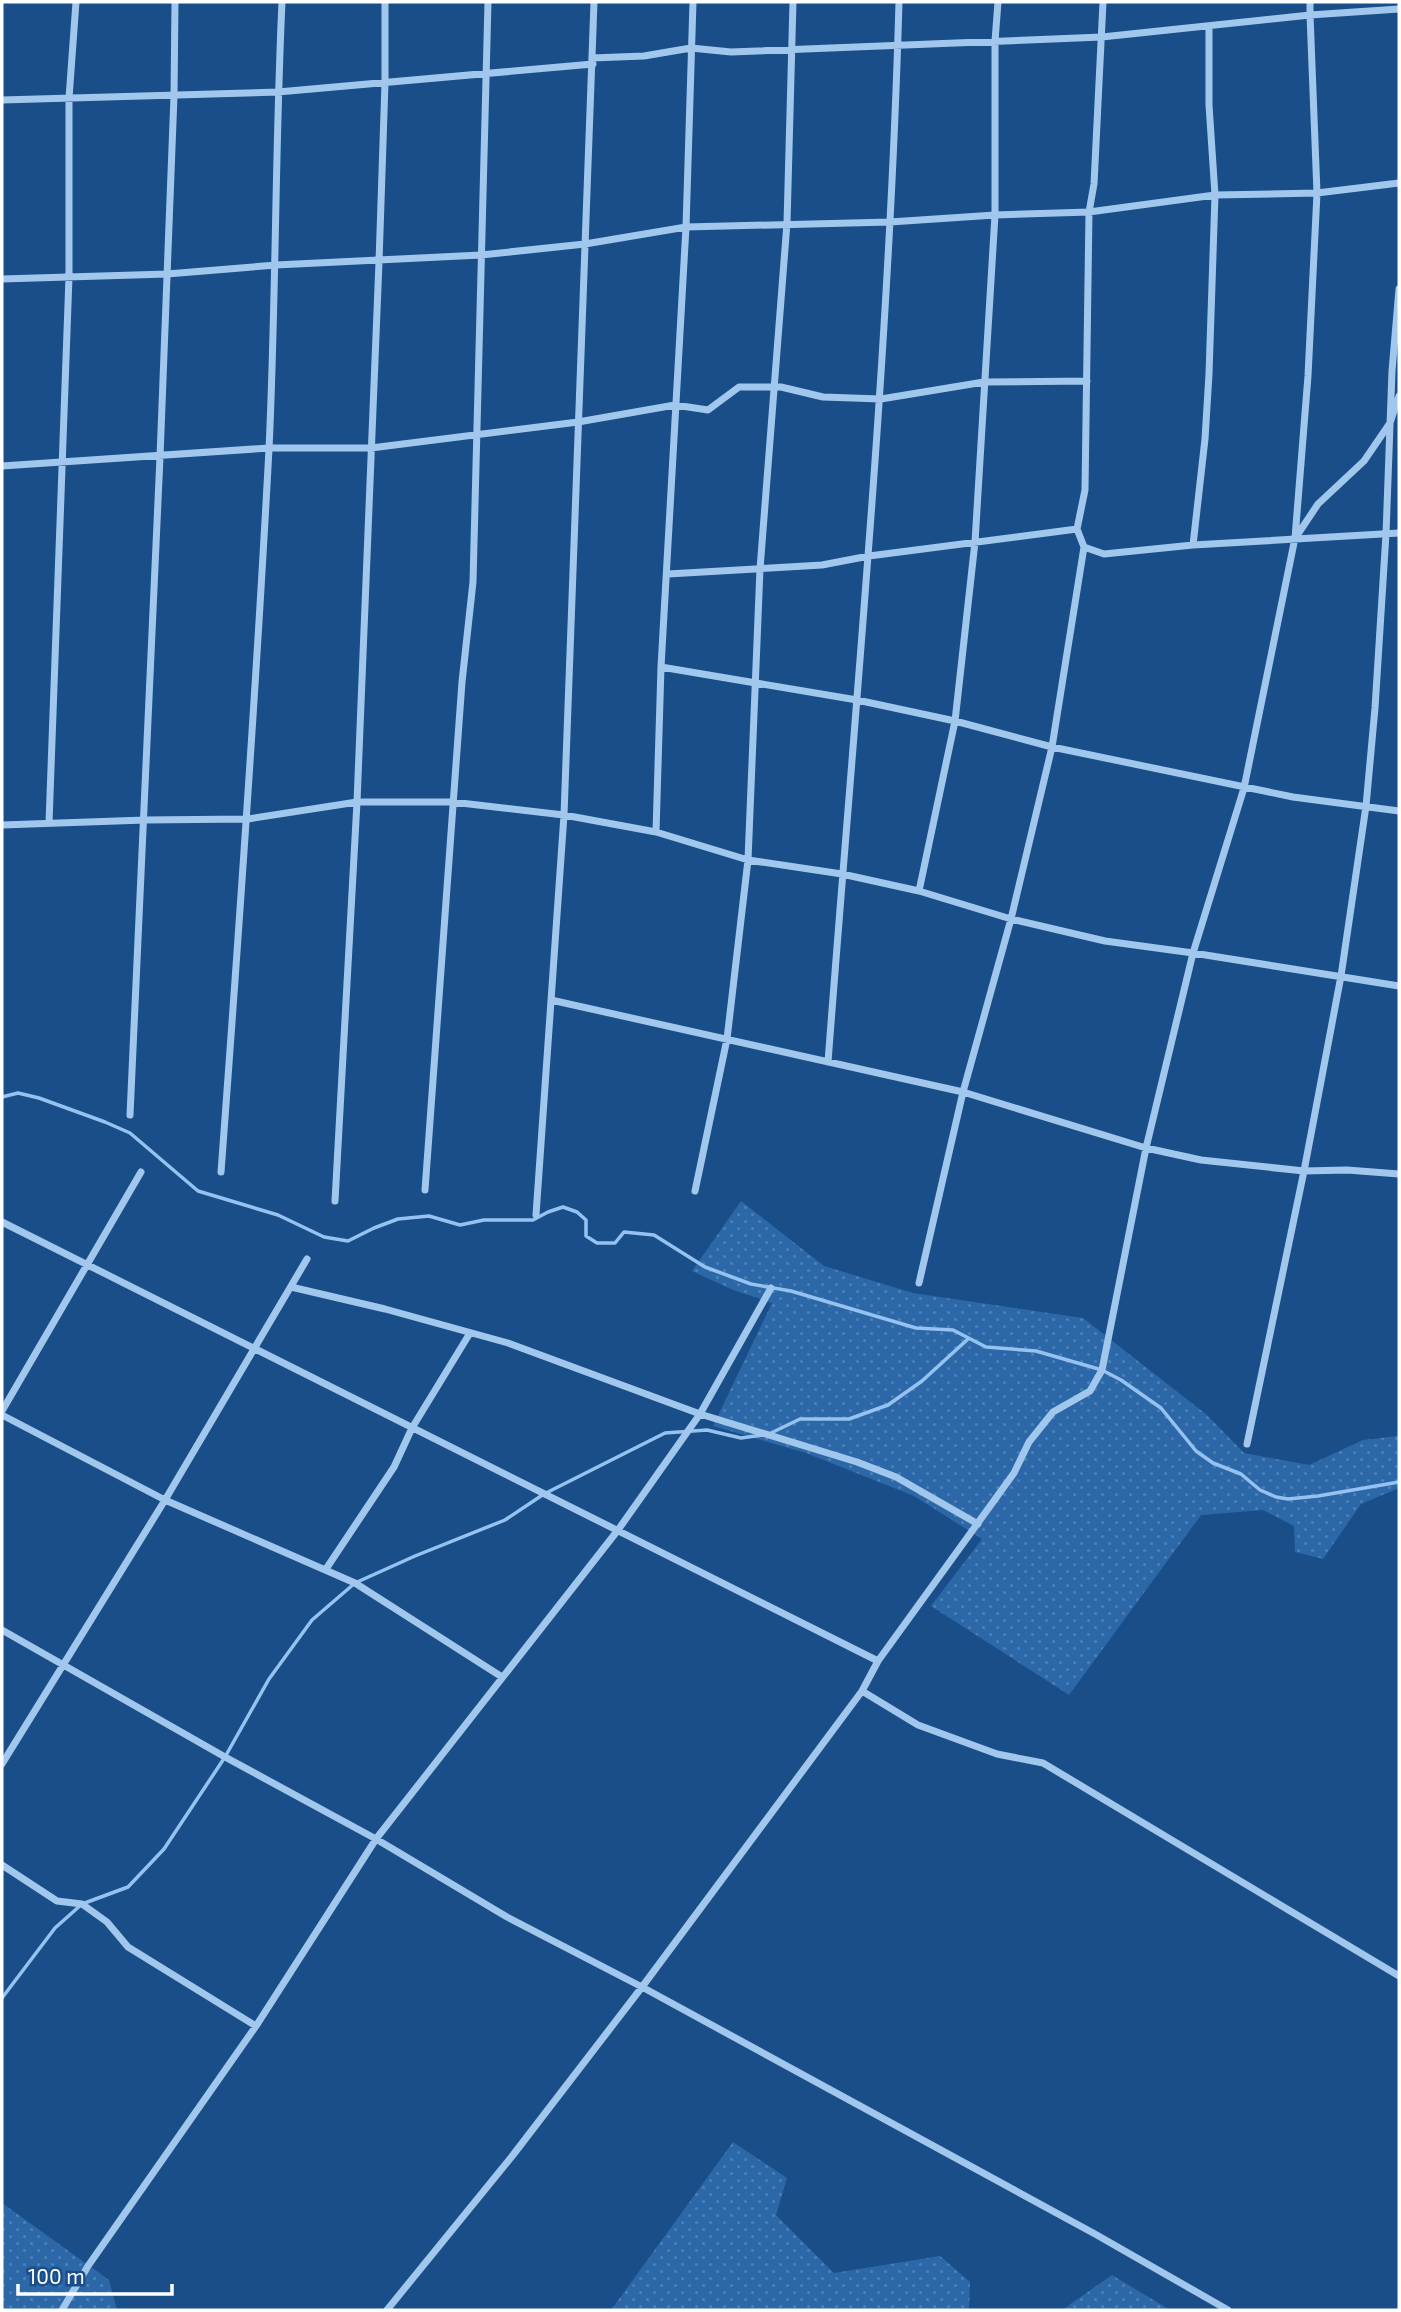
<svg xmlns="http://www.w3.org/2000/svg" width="1401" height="2312" viewBox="0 0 1401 2312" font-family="'Exo 2',sans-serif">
	<defs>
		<pattern id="grass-dots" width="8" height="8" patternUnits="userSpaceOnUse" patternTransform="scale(1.75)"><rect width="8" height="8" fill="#2c68a8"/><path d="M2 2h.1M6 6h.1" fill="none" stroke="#4c7fb5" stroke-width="1.8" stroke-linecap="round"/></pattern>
	</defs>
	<rect width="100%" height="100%" fill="#194e89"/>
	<path fill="url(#grass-dots)" d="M741 1201 824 1266 913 1293 1083 1318 1207 1415 1244 1453 1309 1465 1363 1440 1399 1436V1488L1361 1504 1323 1559 1295 1552 1294 1526 1263 1510 1201 1515 1069 1695 931 1606 982 1539 914 1496 806 1453 713 1426 772 1303 733 1290 692 1271Z
		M733 2142 787 2178 776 2215 834 2273 940 2256 970 2282 969 2310H611Z
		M2 2203 109 2280 117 2310H2Z
		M1112 2275 1170 2310H1062Z"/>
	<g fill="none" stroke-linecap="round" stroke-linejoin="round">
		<path stroke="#95c2f0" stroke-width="3.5" d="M2 1097 18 1093 39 1098 105 1122 130 1133 198 1191 278 1215 324 1237 348 1241 374 1228 398 1219 429 1216 460 1225 484 1220H533L548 1212 563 1207 577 1212 586 1220V1236L597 1243H615L624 1232 654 1235 705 1267 751 1284 791 1291 916 1328 953 1330 986 1347 1036 1351 1102 1370 1121 1380 1161 1408 1196 1451 1213 1463 1241 1474 1260 1490 1276 1497 1288 1499 1318 1496 1399 1482
			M771 1433 800 1419H849L888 1405 922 1381 968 1339
			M2 1998 55 1928 82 1904 128 1887 164 1849 225 1757 269 1679 312 1620 355 1583 415 1556 505 1520 544 1494 665 1433 707 1430 741 1438 763 1435"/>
		<path stroke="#a2c7ed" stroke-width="7" d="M592 58 644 56 691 48 731 52 1102 37 1310 15V2
			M2 100 278 92 593 64
			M2 279 167 274 276 265 481 255 585 244 686 227 890 222 995 215 1089 212 1215 195 1317 193 1399 183
			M2 466 269 448H371L578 422 675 405 708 410 739 387H781L823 397 881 399 984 382 1087 381
			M1296 537 1318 504 1364 461 1390 423 1399 396
			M1193 545 1205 439 1209 374 1215 195 1209 105V27
			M1084 547 1104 554 1193 545 1399 533
			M668 574 822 565 869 556 1077 529
			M661 667 857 700 955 721 1052 747 1293 797 1399 811
			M49 823 69 277V98L76 2
			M2 825 145 820 248 819 357 802H452L564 815 656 832 748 860 842 874 919 891 1011 919 1105 941 1193 953 1399 986
			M656 832 661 667 686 227 693 2
			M919 891 955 721 975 542 995 215V41L998 2
			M551 1000 963 1092 1146 1148 1201 1160 1304 1171 1347 1170 1399 1174
			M828 1062C855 708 889 356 899 2
			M130 1115 160 457 174 96 175 2
			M221 1172C239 931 256 690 269 449 276 300 275 151 282 2
			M425 1190 462 682 473 582 488 2
			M695 1191 727 1039 748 860 760 569 787 223 793 2
			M335 1201 357 802 379 262 385 83V2
			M536 1215 564 815 594 2
			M2 1222 878 1661
			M919 1283 963 1092 1011 919 1052 747 1084 547 1077 529 1085 490 1089 212 1094 184 1103 2
			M291 1287 385 1309 508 1343 700 1414 857 1462 896 1477 978 1524
			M2 1411 141 1172
			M2 1415 165 1500 355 1583 502 1677
			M1247 1444 1304 1171 1341 976 1366 806 1375 708 1386 534 1392 371 1399 289
			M326 1569 394 1467 412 1428 470 1333
			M2 1630 225 1757 376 1839 507 1917 642 1987 1095 2234 1228 2310
			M862 1691 918 1725 997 1754 1043 1763 1399 1976
			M2 1764 165 1500 307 1259
			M2 1865 57 1901 82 1904 107 1922 128 1947 256 2026
			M62 2310 88 2266 256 2026 376 1839 618 1530 700 1414 771 1288
			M387 2310 513 2155 642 1987 862 1691 878 1661 1014 1473 1029 1442 1053 1412 1090 1391 1102 1370 1146 1148 1193 953 1244 788 1295 538 1308 376 1317 193 1310 15 1399 9"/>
	</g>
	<rect width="1401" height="2312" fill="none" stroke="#ffffff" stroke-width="7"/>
	<path d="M18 2284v10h154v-10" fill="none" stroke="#ffffff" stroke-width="3.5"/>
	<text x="28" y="2284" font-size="21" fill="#ffffff" stroke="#194e89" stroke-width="5" paint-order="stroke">100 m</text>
</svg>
